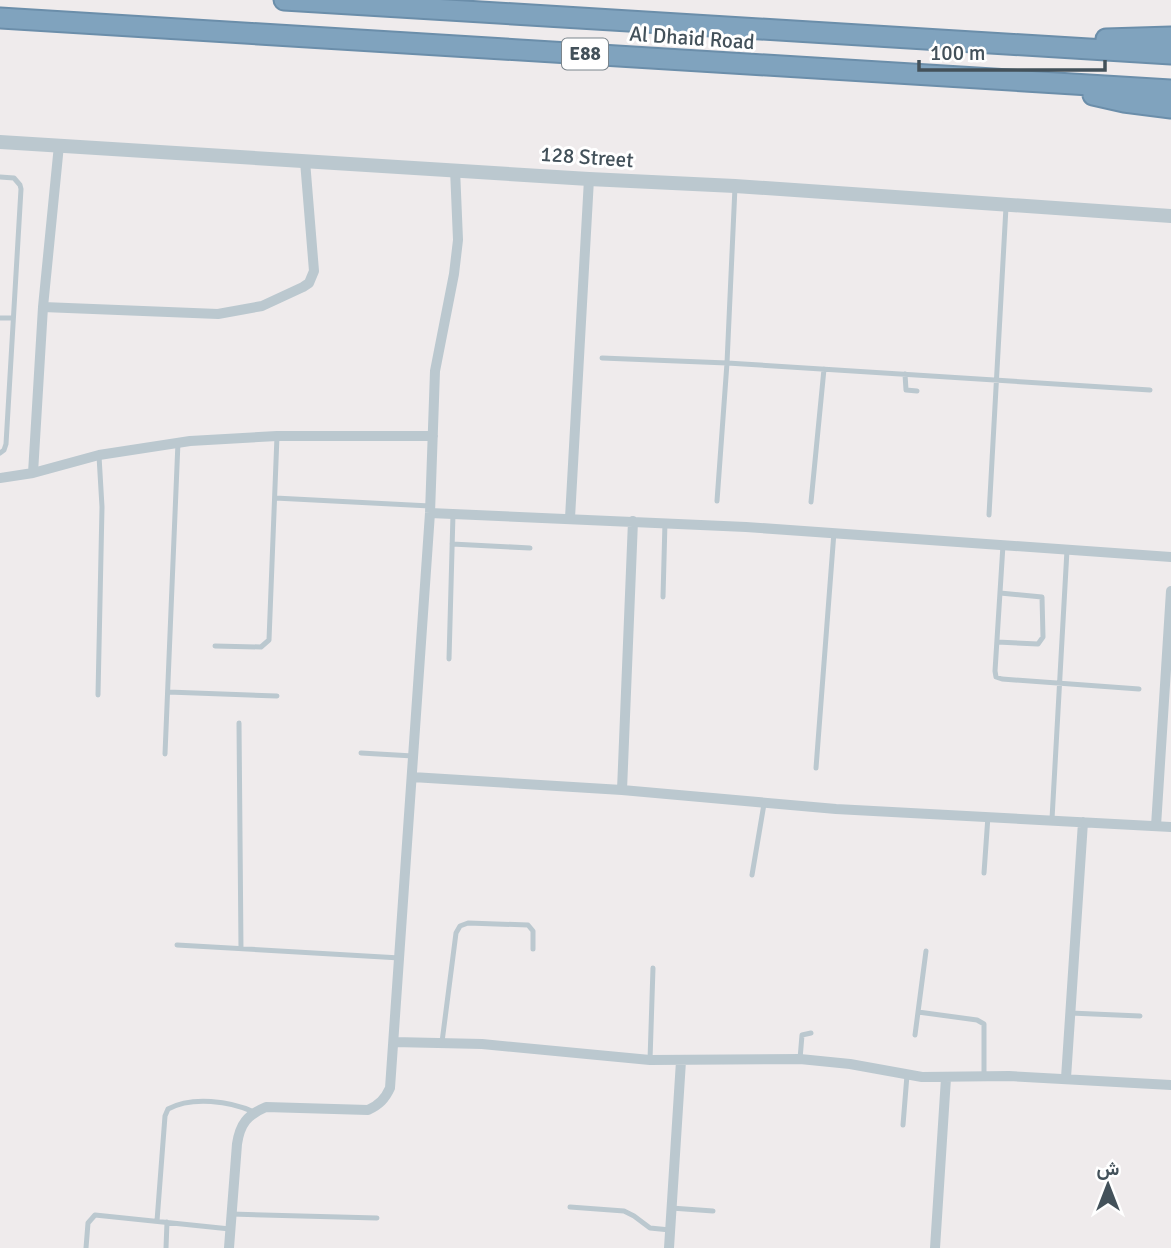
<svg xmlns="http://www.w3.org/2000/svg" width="1171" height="1248" viewBox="0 0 1171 1248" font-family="Signika,Vazirmatn,sans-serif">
	<rect width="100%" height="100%" fill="#efebec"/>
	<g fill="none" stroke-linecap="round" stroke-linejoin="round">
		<defs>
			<path id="motorway" d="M284 0 1171 54
				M0 18 1171 90
				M1106 39 1171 37
				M1093 95 1124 102 1171 108"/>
		</defs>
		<use href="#motorway" stroke="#6b8eaa" stroke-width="23"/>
		<path stroke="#bbc8cf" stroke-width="5" d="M0 177 14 178 20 185 21 189 6 444 4 450 0 453
			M0 318H13
			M602 358 727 363 1150 390
			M905 374 906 390 917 391
			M275 498 430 506
			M717 501 727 363 735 187
			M811 502 824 369
			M989 515 1006 207
			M452 544 530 548
			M1003 545 995 671 996 677 1002 679 1139 689
			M663 597 665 522
			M997 642 1038 644 1043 637 1042 597 1000 593
			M215 646 261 647 269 640 277 436
			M449 659 453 514
			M168 692 277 696
			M98 695 102 507 99 456
			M239 723 241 949
			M361 753 413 756
			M165 754 178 442
			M816 768 834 532
			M1052 819 1067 550
			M984 873 988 816
			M752 875 764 804
			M177 945 400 958
			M918 1012 977 1020 984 1024V1075
			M1070 1013 1140 1016
			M915 1035 926 951
			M442 1042 456 933 460 926 468 923 528 925 533 931V949
			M800 1059 802 1035 811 1033
			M650 1060 653 968
			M903 1125 907 1075
			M570 1207 624 1211 634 1216 650 1228 670 1230
			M671 1208 713 1211
			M231 1214 377 1218
			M157 1221 165 1116 168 1109C192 1096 230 1101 254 1112
			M86 1248 88 1223 95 1215 230 1229
			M166 1248 167 1222"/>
		<path stroke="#bbc8cf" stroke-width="10" d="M43 307 218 314 262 306 303 287 309 283 314 271 305 161
			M33 473 43 307 59 145
			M0 478 33 473 99 455 190 441 277 436H433
			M430 513 746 527 1171 557
			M570 518 589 179
			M412 777 622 790 836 809 1171 827
			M622 790 633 521
			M1156 826 1171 591
			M394 1042 482 1044 650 1060 800 1059 850 1064 922 1077 1009 1076 1171 1085
			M1066 1078 1083 822
			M229 1248 237 1144C240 1124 247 1115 266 1107L368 1110C379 1105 385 1099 390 1088L430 513 435 371 454 274 458 240 455 169
			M669 1248 681 1061
			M935 1248 946 1078"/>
		<path stroke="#bbc8cf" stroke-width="14" d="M0 142 589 179 735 186 1171 216"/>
		<use href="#motorway" stroke="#80a3be" stroke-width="19"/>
	</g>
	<g text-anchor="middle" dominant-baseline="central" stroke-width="6" stroke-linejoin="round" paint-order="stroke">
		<rect fill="#fff" stroke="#7b858c" stroke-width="2" x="562" y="38.5" width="46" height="31" rx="5"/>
		<g font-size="19" font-weight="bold" fill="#43515a">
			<text x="585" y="54">E88</text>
		</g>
		<g font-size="21" fill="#43515a" stroke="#fff">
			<text transform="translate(692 38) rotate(4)">Al Dhaid Road</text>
			<text transform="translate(587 157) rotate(4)">128 Street</text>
		</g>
	</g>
	<g transform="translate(1108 1185)" stroke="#ffffff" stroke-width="5" paint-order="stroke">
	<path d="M0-5L12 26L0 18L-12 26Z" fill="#43515a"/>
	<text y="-10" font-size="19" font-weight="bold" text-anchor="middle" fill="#43515a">ش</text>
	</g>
	<path d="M919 60v10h186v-10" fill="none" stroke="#43515a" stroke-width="3.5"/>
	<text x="930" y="60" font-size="21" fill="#43515a" stroke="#ffffff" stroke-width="5" paint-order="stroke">100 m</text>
</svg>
